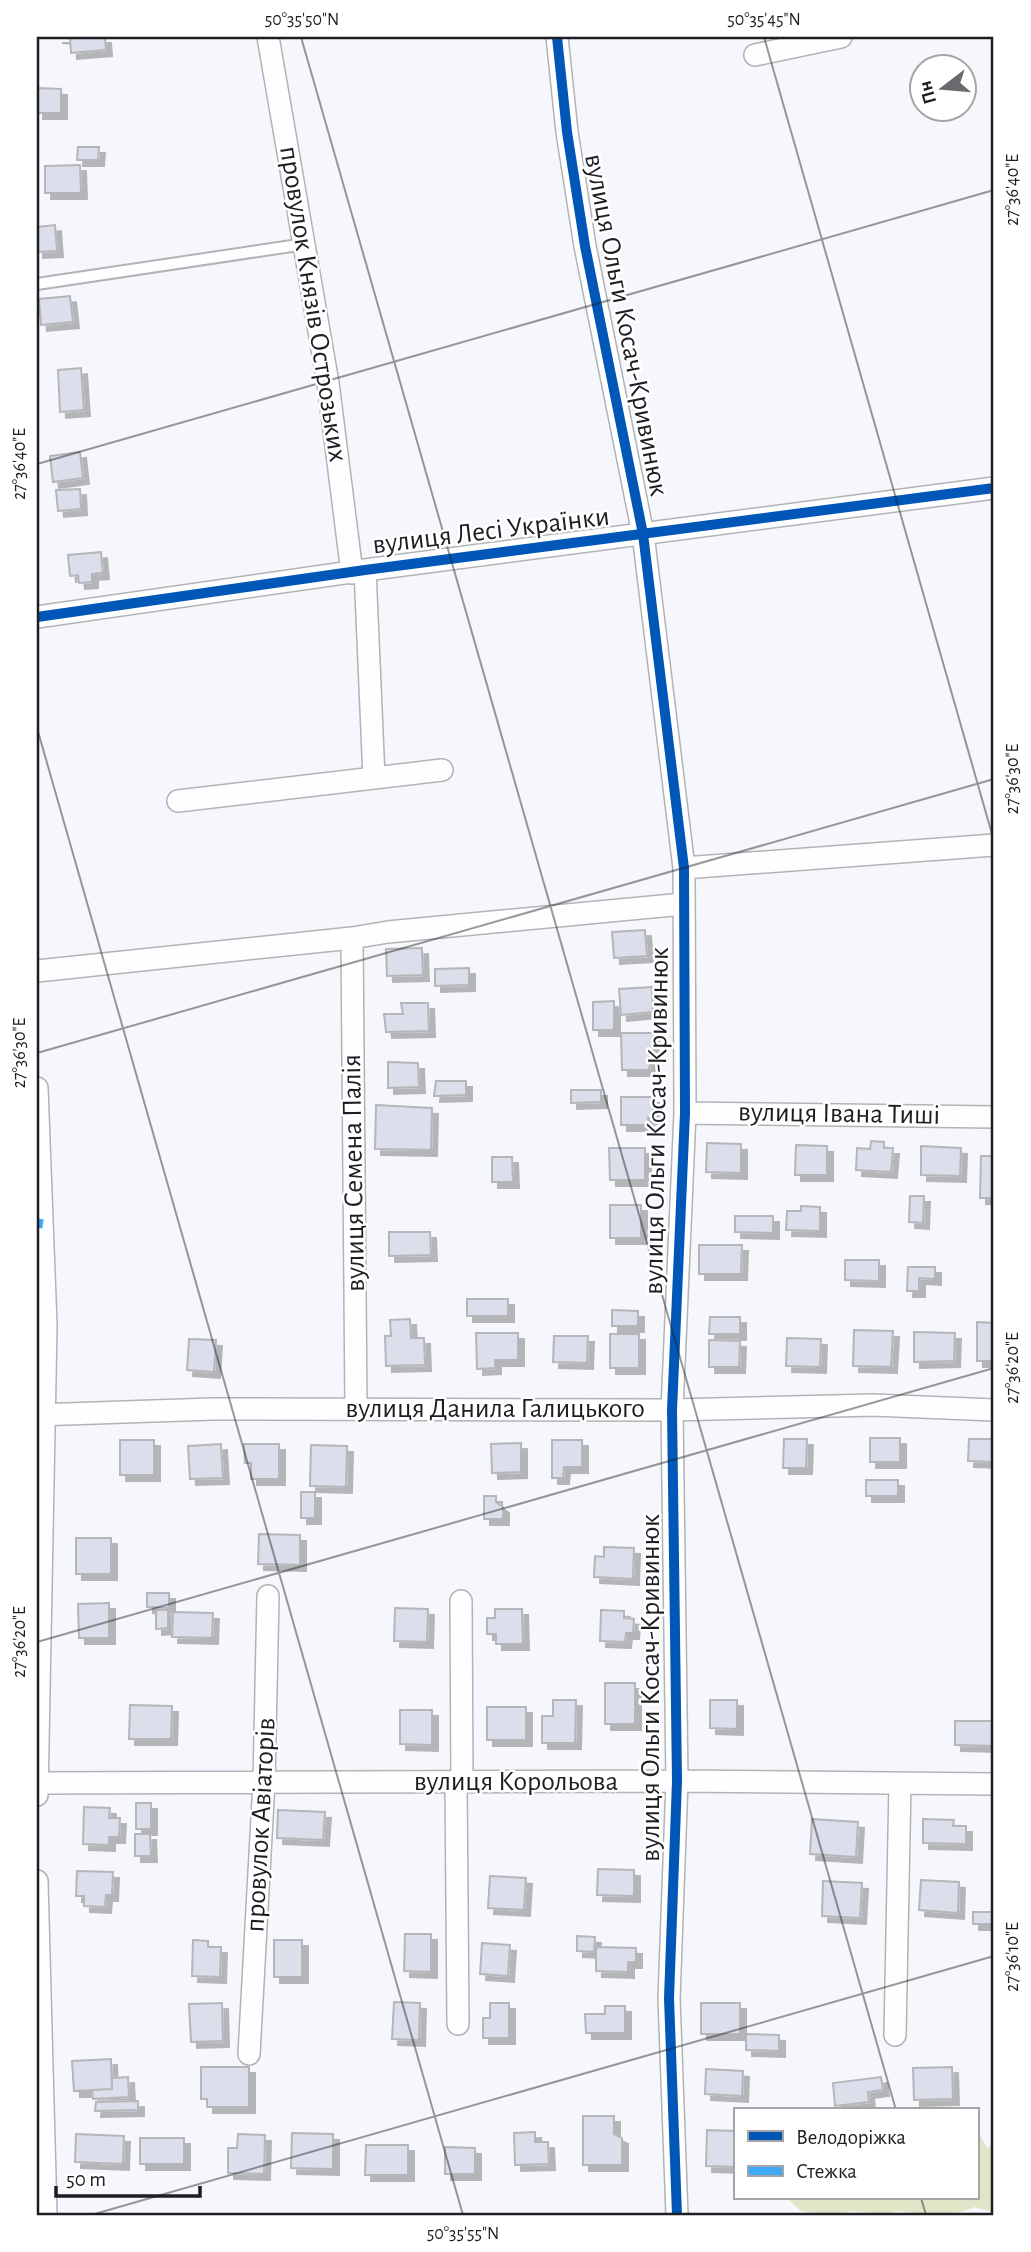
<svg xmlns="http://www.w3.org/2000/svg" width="1031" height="2252" viewBox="0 0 1031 2252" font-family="'Alegreya Sans',sans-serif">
	<defs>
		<filter id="shadow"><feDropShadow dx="6" dy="6" stdDeviation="0" flood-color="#0004"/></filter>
	</defs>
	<rect width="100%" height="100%" fill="#f6f7fc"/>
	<path fill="#e0e6c7" d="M977 2130 987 2148 994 2144V2213L975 2207 961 2212 928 2215 898 2211 885 2214 851 2211 842 2214 814 2213 801 2211 787 2198H977Z"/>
	<path fill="#dcdeeb" stroke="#b5b6b9" stroke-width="2" filter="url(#shadow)" d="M56 37H105L106 50 71 53 70 38Z
		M37 88 61 89V113H37Z
		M78 147H99L98 160H77Z
		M80 165 81 193H45V166Z
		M55 225 57 251 37 252V227Z
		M70 296 73 322 41 325 39 299Z
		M81 368 84 410 60 412 58 370Z
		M80 452 83 478 53 482 50 456Z
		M80 489 81 509 58 511 56 490Z
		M101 552 103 573 92 574V582L79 583 78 575 70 576 68 555Z
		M645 930 647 956 614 958 612 932Z
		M422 948 423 975 387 976 386 949Z
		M469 968V985L435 986V969Z
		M652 987 653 1012 621 1015 619 989Z
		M614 1001V1030H593V1002Z
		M401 1003H428L429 1031 386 1032 384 1014H403Z
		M621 1033H654L649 1070H622Z
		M388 1062 418 1063 419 1087 388 1088Z
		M436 1081H466V1095L434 1096Z
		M571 1090H601V1102L571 1103Z
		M621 1097H653V1118H648L649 1125H621Z
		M376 1105 432 1108 431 1150 375 1149Z
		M871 1141 884 1142V1148H893L891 1172 856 1170 857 1148 870 1149Z
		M707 1143 741 1144V1173L706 1172Z
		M796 1145 827 1146V1175H795Z
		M921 1146 961 1148 960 1176 921 1175Z
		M609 1148H645V1180H610Z
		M981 1156H994V1198H980Z
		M492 1157H512L513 1182H492Z
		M910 1196H924L923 1223 909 1222Z
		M610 1205H641V1238H610Z
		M801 1206 820 1207V1231L786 1230 787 1211H801Z
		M735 1216H773V1233L735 1232Z
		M389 1232H430L431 1255 389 1256Z
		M699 1245H742L741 1274H699Z
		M845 1260H879V1281L845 1280Z
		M908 1267H935V1279L919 1278V1291H907Z
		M467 1299H508V1316H467Z
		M612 1310 638 1311V1326H612Z
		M710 1317H740V1334H709Z
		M410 1319 411 1338H424L425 1365 386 1366 385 1336H391L390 1320Z
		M977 1322 994 1323V1361H977Z
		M854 1330 893 1331 891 1367 853 1366Z
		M914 1332 955 1333 954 1361 914 1362Z
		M476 1333H518V1360H495V1368L477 1369Z
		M610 1334H639V1368H610Z
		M554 1336H588L587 1363 553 1362Z
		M787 1338 821 1339 820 1367 786 1366Z
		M189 1339 216 1340 214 1372 187 1370Z
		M709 1340 740 1341 739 1367H709Z
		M870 1438H900V1462H870Z
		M784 1439H807L806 1468H783Z
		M969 1439H994V1462L968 1461Z
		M120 1440H154V1475H120Z
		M552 1440H582V1467H564L563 1478H552Z
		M521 1443V1472L492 1473 491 1444Z
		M221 1444 223 1478 190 1479 188 1446Z
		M244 1444H279V1479H251V1463H245Z
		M311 1445 347 1446 346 1487 310 1486Z
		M866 1480H898V1496H866Z
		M301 1492H315V1518H301Z
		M484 1496H496V1502L503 1507V1519H484Z
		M259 1534 300 1535V1565L258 1564Z
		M76 1538H111V1574H76Z
		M604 1547 634 1548 633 1579 594 1577 595 1556 604 1557Z
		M147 1593H169V1608L147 1607Z
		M109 1603V1638H79L78 1604Z
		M395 1608 428 1609 427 1642 394 1641Z
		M495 1609H522L523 1644H496V1634H487V1618H495Z
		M156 1610H168V1628L156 1629Z
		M601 1610 624 1611V1618L634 1619 633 1633H626L625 1642 600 1641Z
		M173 1612 213 1613 212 1638 172 1637Z
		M605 1683H635V1724H605Z
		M553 1700H576L575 1743H542V1716H553Z
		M710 1700H737V1729L710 1728Z
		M130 1705 172 1706 171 1739H129Z
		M487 1707H526V1740H487Z
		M400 1710H432V1745L400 1744Z
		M955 1721H994V1746L955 1745Z
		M136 1803H151V1829H136Z
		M84 1807 110 1808 109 1818H120L119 1837H109V1845L83 1844Z
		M278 1810 325 1812 323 1840 277 1838Z
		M812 1819 858 1822 856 1857 810 1854Z
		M923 1819 954 1820 953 1826H966V1844L923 1843Z
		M135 1834H150L151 1856H135Z
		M598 1869 634 1870V1896L597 1895Z
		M77 1871 113 1872 112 1895H106L105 1907 84 1906V1896H76Z
		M490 1876 526 1878 524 1910 488 1908Z
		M921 1880 959 1882 958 1913 919 1910Z
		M823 1881 862 1883 860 1918 822 1916Z
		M973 1912H994V1924H973Z
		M405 1934H431V1972L404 1971Z
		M577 1936 595 1937 594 1952 577 1951Z
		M193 1940 208 1941V1947H221L220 1977 192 1976Z
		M274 1940H302V1977H274Z
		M482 1943 510 1945 508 1976 480 1974Z
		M596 1947 636 1948V1962H628V1972L596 1971Z
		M394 2002 420 2003 419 2040 392 2039Z
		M222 2003 223 2041 191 2042 189 2004Z
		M490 2003H509V2038H483V2018H490Z
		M701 2003H740V2034H701Z
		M605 2006H625V2033H586L585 2014H605Z
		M746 2034 779 2035V2051L746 2050Z
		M111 2059 112 2089 74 2091 72 2061Z
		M201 2067H249V2107H207V2099H201Z
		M952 2067 953 2099 914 2100 913 2068Z
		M706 2069 743 2071 742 2096 705 2094Z
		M128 2077 129 2097 93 2099 92 2090 112 2089V2078Z
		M881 2077 883 2090 868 2092 869 2102 835 2106 833 2083Z
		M138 2101V2110L95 2111 96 2102Z
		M583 2116H614V2134L622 2138V2165H583Z
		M707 2130 735 2131V2167L706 2166Z
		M535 2132V2142H548L549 2164 515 2165 514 2133Z
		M292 2133 333 2134V2169L291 2168Z
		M76 2134 124 2136 123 2164 75 2162Z
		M238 2134 265 2135 264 2174 228 2173V2148H237Z
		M140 2138H184V2164H140Z
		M366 2145H408V2175H365Z
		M445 2147 475 2148V2174H445Z"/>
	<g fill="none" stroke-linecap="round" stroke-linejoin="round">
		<defs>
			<path id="lane" d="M37 284 305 244"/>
			<path id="street" d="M268 37 328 383 352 573
				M557 37 567 132 585 246 643 534 684 868 685 1113 672 1410 677 1781 669 1998 677 2215
				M755 55 841 37
				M365 570 374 778
				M37 617 365 570 994 488
				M178 801 442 770
				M684 868 994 845
				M352 938 356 1408
				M37 971 352 938 388 932 683 904
				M37 1088 46 1325 37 1795
				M685 1113 994 1117
				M37 1415 212 1409 672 1410 873 1405 994 1410
				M461 1601 462 1783
				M38 1783 677 1781 994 1784
				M456 1783 458 2024
				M37 1881 46 2215
				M895 2035 900 1784
				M249 2054 264 1782 268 1596"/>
		</defs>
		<use href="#lane" stroke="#b2b3b7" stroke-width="14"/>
		<use href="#street" stroke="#b2b3b7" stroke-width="24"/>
		<use href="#lane" stroke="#fefeff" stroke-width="10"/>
		<use href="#street" stroke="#fefeff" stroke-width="21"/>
		<path stroke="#3fa9f5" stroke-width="9" stroke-dasharray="18 9" stroke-linecap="butt" d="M37 1223 43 1224"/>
		<defs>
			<path id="cycleway" d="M557 37 567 132 585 246 643 534 684 868 685 1113 672 1410 677 1781 669 1998 677 2215
				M37 617 365 570 994 488"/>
		</defs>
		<use href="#cycleway" stroke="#fff" stroke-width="15"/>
		<use href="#cycleway" stroke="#0057b8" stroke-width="10"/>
	</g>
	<path fill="none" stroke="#1d1e22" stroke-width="2" stroke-opacity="0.45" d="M301 37 896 2110M764 37 994 841M37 464 994 190M37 728 463 2215M37 1053 994 779M37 1642 994 1368M921 2198 926 2215M91 2215 994 1956"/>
	<g text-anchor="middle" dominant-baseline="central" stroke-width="5" stroke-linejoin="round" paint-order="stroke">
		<g font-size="28" fill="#1d1e22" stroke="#fff">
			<text transform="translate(313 304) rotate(81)">провулок Князів Острозьких</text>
			<text transform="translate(626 325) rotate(79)">вулиця Ольги Косач-Кривинюк</text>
			<text transform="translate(491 531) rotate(-7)">вулиця Лесі Українки</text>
			<text transform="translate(839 1114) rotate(1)">вулиця Івана Тиші</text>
			<text transform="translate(657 1121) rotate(-89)">вулиця Ольги Косач-Кривинюк</text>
			<text transform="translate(354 1173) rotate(-91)">вулиця Семена Палія</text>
			<text x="495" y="1409">вулиця Данила Галицького</text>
			<text transform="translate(651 1688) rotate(-90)">вулиця Ольги Косач-Кривинюк</text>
			<text x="516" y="1782">вулиця Корольова</text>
			<text transform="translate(261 1825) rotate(-87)">провулок Авіаторів</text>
		</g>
	</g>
	<rect width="1031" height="2252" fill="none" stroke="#ffffff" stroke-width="77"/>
	<rect x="734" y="2108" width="245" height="91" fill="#ffffff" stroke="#a5a5a7" stroke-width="2"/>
	<rect x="748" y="2131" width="35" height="10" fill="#0057b8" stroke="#a5a5a7" stroke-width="2"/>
	<text x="796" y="2144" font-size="21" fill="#1d1e22">Велодоріжка</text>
	<rect x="748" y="2166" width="35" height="10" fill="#3fa9f5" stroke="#a5a5a7" stroke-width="2"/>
	<text x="796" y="2178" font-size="21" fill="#1d1e22">Стежка</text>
	<g transform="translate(943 88) rotate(254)"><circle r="33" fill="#ffffff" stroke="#a5a5a7" stroke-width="2"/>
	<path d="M0-5L12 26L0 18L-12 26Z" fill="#696a6e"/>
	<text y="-10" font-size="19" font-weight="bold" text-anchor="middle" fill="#1d1e22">Пн</text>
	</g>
	<path d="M56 2186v10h144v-10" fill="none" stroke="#1d1e22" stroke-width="3.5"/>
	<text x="66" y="2186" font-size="21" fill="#1d1e22" stroke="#ffffff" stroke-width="5" paint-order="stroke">50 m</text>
	<rect x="38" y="38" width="954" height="2176" fill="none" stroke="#1d1e22" stroke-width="2.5"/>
	<g font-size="18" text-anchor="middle" fill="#1d1e22">
		<text x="302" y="25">50°35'50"N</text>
		<text x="764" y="25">50°35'45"N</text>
		<text transform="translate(1012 190) rotate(-90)" y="6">27°36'40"E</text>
		<text transform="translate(19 464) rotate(-90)" y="6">27°36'40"E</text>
		<text transform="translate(1012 779) rotate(-90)" y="6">27°36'30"E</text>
		<text transform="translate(19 1053) rotate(-90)" y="6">27°36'30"E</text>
		<text transform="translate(1012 1368) rotate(-90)" y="6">27°36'20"E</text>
		<text transform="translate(19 1642) rotate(-90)" y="6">27°36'20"E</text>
		<text transform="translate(1012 1957) rotate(-90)" y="6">27°36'10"E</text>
		<text x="463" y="2239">50°35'55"N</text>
	</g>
</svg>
